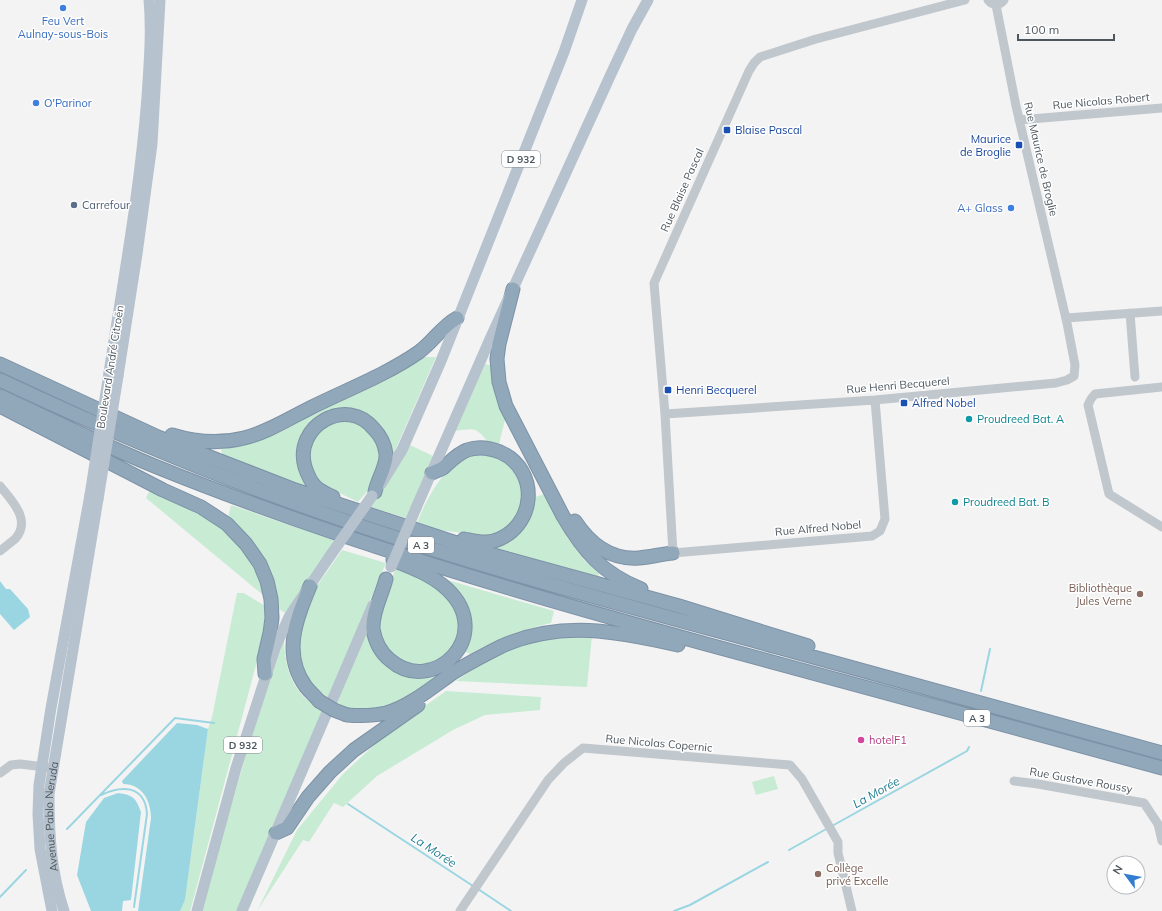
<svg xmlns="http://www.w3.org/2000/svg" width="1162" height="911" viewBox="0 0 1162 911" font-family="Mulish,sans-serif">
	<rect width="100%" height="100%" fill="#f4f3f3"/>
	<path fill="#c8ebd4" d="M419 357H436L394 453H390L383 433 338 411 299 445C297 466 301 472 310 490L223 457 221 449 232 447 257 439Z
		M485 364 492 366 506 416 499 444 489 443C476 427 475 428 455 431Z
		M341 419 353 421 366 427 375 439 380 453 376 481 358 502 317 482 307 457 310 445 317 433 328 425Z
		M410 445 433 456 406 518 371 507Z
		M484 453C490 455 497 456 502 459 525 474 530 501 511 522 507 527 498 534 491 536 479 539 467 533 455 532 441 530 429 530 416 526 424 503 444 464 469 456 474 454 479 454 484 453Z
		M150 490 160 493 224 526 256 565 264 588 263 595 146 498Z
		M545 494 567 537 584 560 599 573 597 580 494 550 495 546 531 510 535 497Z
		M231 505 336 541 285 613 276 607 228 518Z
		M342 550 386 563 328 698 312 685 300 668 296 647 308 599Z
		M396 568 419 575 441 591 449 600 456 612 459 624 455 641 448 653 436 662 423 666H410L386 650 378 627 382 603Z
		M437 577 554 611 551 623C521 630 497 639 470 654L462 650C465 643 469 634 471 626 475 603 454 588 437 577Z
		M237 593H244L265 606 266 622 264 635 191 908 190 911H180L185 900 208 729 212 717Z
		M369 625 378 655 391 669 410 675 439 676C412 694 383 716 349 710 344 709 339 706 335 704Z
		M592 635 587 687 456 681 490 657 535 640Z
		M282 641 284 642C285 659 288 676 298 690 304 699 316 706 324 713L237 911H201L258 713Z
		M446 691 541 697 540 710 485 715 453 730 377 776 343 807 334 803 309 842 303 840 257 911 297 830 343 774 387 733Z
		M774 776 778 789 756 795 752 782Z"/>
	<path fill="#9ad6e2" d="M0 581 6 589H10L28 609 30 617 14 630 0 614Z
		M177 723 197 725 208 729 185 900 180 911H138L151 818C151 802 143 784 123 784L122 781Z
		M118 793C133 795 136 798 141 812L131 900 123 901 122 911H91L77 875 86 822 104 798Z"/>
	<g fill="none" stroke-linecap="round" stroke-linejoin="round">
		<path stroke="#9ad6e2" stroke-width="2" d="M981 691 990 649
			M101 795C122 785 145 785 147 814L134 907
			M348 804 473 886
			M832 826 967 751 969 747
			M67 829 175 718 214 723
			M789 850 828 828
			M478 889 511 911
			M0 897 26 870
			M674 911 690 905 768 862"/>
		<defs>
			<path id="highway" d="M513 289 499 344 497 359 499 382 506 406 563 516C584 552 602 573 641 589
				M0 364 158 437 295 490 490 554 679 606 808 646
				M0 380C94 424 190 466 289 501 448 559 613 602 777 647 905 682 1033 718 1162 753
				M0 396C52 420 103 445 157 467 335 539 520 593 706 644 858 686 1010 727 1162 768
				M0 406 163 490 201 507 227 524 246 544 260 564 267 581 271 599 272 618 270 633 264 659 265 674
				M172 435C195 442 220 444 244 438 266 433 290 418 310 408 346 390 386 375 419 352 433 342 442 326 457 318
				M432 473C435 471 440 470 443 468 451 461 457 454 467 450 479 446 490 448 500 452 541 470 536 528 494 541 484 544 474 541 464 539
				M333 497C327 494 319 491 315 486 310 481 307 473 305 467 293 426 347 395 374 429 380 435 385 445 386 454 387 466 377 480 375 492
				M575 521C590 544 611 560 639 558 650 557 662 554 673 553
				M386 579C382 595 372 612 373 629 375 641 380 652 390 660 432 697 497 636 447 589 432 575 411 567 393 560
				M310 586C296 620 282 654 306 687 310 692 315 696 319 701
				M347 715C360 716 373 716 386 713 409 707 434 686 454 672 469 663 486 654 502 646 561 620 617 631 678 645
				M276 833 287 828 308 797 330 772 354 750 418 705"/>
		</defs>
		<use href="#highway" stroke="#7c92a6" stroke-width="15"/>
		<path stroke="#c0c7cd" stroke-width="9" d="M988 0C993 6 1000 6 1004 0
			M1019 120 1162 108
			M1130 313 1135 377
			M1066 318 1162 311
			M1162 387 1095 394 1091 399 1088 405 1109 494 1162 527
			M875 400 885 519 880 531 872 536 673 553 665 414 654 283 749 71 754 63 760 57 816 39 965 0
			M665 414 875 400 1056 383 1067 380 1074 376 1075 365 1067 323 1016 106 996 5
			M0 486C12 501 32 520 15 539 10 543 5 547 0 551
			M0 773 11 765 20 764 53 768
			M1014 781 1038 784 1144 803 1158 824 1162 841
			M460 911 548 780 564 763 583 748 790 765 802 779 838 842V853L852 911"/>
		<g stroke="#b6c2cd" stroke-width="11">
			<path d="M109 373C123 281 140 190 147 97 149 65 152 32 149 0"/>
			<path d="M118 376 137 254 152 144 160 0"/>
			<path d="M381 484 402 450 441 361 564 52 582 0"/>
			<path d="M416 508 490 339 611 74 632 29 648 0"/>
			<path d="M52 911 40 849 38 814 39 785 51 708 90 495"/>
			<path id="s1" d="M64 911C51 871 49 836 49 794L98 499"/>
			<path d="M197 911 236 768 275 648 289 617 296 606 330 556"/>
			<path d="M242 911 373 605"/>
		</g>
		<use href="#highway" stroke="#91a7ba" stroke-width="13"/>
		<defs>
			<path id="highway-bridge" d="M319 701 334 710 347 715"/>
		</defs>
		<use href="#highway-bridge" stroke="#7c92a6" stroke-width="15" stroke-linecap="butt"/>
		<path stroke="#b6c2cd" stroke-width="11" d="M90 495 109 373
			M98 499 118 376
			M330 556 372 496
			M391 567 416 508"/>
		<use href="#highway-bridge" stroke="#91a7ba" stroke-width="13"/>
	</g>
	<g fill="#3f7fe0" stroke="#fff" stroke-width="1.5">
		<circle cx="63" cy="8" r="4"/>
		<circle cx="36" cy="103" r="4"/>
		<circle cx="1011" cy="208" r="4"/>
	</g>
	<g fill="#1a4fb4" stroke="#fff" stroke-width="1.5">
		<rect x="723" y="126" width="8" height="8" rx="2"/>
		<rect x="1015" y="141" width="8" height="8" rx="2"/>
		<rect x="664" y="386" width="8" height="8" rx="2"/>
		<rect x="900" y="399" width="8" height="8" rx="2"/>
	</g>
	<circle fill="#5c6f8a" stroke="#fff" stroke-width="1.5" cx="74" cy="205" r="4"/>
	<g fill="#0f9aa8" stroke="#fff" stroke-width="1.5">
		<circle cx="969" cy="419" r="4"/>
		<circle cx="955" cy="502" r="4"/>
	</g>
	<g fill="#8d6e63" stroke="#fff" stroke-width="1.5">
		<circle cx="1140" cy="594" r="4"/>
		<circle cx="818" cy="874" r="4"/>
	</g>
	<circle fill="#d1479c" stroke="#fff" stroke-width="1.5" cx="861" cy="740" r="4"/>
	<g text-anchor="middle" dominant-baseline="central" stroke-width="3" stroke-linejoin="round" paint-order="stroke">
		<g fill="#fff" stroke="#82898e" stroke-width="1">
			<rect x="502" y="151" width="38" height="16" rx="3"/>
			<rect x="408" y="537" width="26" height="16" rx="3"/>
			<rect x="964" y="710" width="26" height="16" rx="3"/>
			<rect x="224" y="737" width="38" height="16" rx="3"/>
		</g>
		<g font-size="10" font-weight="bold" fill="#4c565e">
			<text x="521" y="159">D 932</text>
			<text x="421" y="545">A 3</text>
			<text x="977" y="718">A 3</text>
			<text x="243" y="745">D 932</text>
		</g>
		<g font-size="11" fill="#366cbe" stroke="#fff">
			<text x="63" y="21">Feu Vert<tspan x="63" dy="13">Aulnay-sous-Bois</tspan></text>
			<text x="44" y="103" text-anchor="start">O'Parinor</text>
			<text x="1003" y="208" text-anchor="end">A+ Glass</text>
		</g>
		<g font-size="11" fill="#4c565e" stroke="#fff">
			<text transform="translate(1101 101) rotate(-5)">Rue Nicolas Robert</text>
			<text transform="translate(1041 159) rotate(77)">Rue Maurice de Broglie</text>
			<text transform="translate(682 190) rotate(-66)">Rue Blaise Pascal</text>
			<text transform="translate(110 367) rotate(-81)">Boulevard André Citroën</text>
			<text transform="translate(898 385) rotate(-5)">Rue Henri Becquerel</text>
			<text transform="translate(818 528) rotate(-5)">Rue Alfred Nobel</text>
			<text transform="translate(659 743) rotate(5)">Rue Nicolas Copernic</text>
			<text transform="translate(1081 780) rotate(10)">Rue Gustave Roussy</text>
			<text stroke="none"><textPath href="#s1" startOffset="96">Avenue Pablo Neruda</textPath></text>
		</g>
		<g font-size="11" fill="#164399" stroke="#fff" text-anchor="start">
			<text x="735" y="130">Blaise Pascal</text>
			<text x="1011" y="139" text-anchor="end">Maurice<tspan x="1011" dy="13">de Broglie</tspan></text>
			<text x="676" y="390">Henri Becquerel</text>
			<text x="912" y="403">Alfred Nobel</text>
		</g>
		<g font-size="11" fill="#4e5e75" stroke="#fff" text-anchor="start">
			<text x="82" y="205">Carrefour</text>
		</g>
		<g font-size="11" fill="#0d838f" stroke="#fff" text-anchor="start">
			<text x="977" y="419">Proudreed Bat. A</text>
			<text x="963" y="502">Proudreed Bat. B</text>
		</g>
		<g font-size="11" fill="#785e54" stroke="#fff" text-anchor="end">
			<text x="1132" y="588">Bibliothèque<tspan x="1132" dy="13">Jules Verne</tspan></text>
			<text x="826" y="868" text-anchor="start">Collège<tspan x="826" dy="13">privé Excelle</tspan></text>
		</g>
		<g font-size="11" fill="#b23c85" stroke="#fff" text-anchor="start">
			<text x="869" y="740">hotelF1</text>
		</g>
		<g font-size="12" font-style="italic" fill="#1e7c90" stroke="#fff">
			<text transform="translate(876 792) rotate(-29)">La Morée</text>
			<text transform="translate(434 850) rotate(33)">La Morée</text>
		</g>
	</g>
	<g transform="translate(1126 875) rotate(302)"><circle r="19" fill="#ffffff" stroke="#b7bbbf"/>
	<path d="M0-3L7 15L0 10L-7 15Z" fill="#327dcf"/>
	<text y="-6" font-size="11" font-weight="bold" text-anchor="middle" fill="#4c565e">N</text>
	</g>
	<path d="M1018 34v6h96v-6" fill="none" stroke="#4c565e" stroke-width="2"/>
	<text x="1024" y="34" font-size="12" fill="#4c565e" stroke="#ffffff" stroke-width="3" paint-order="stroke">100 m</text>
</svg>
